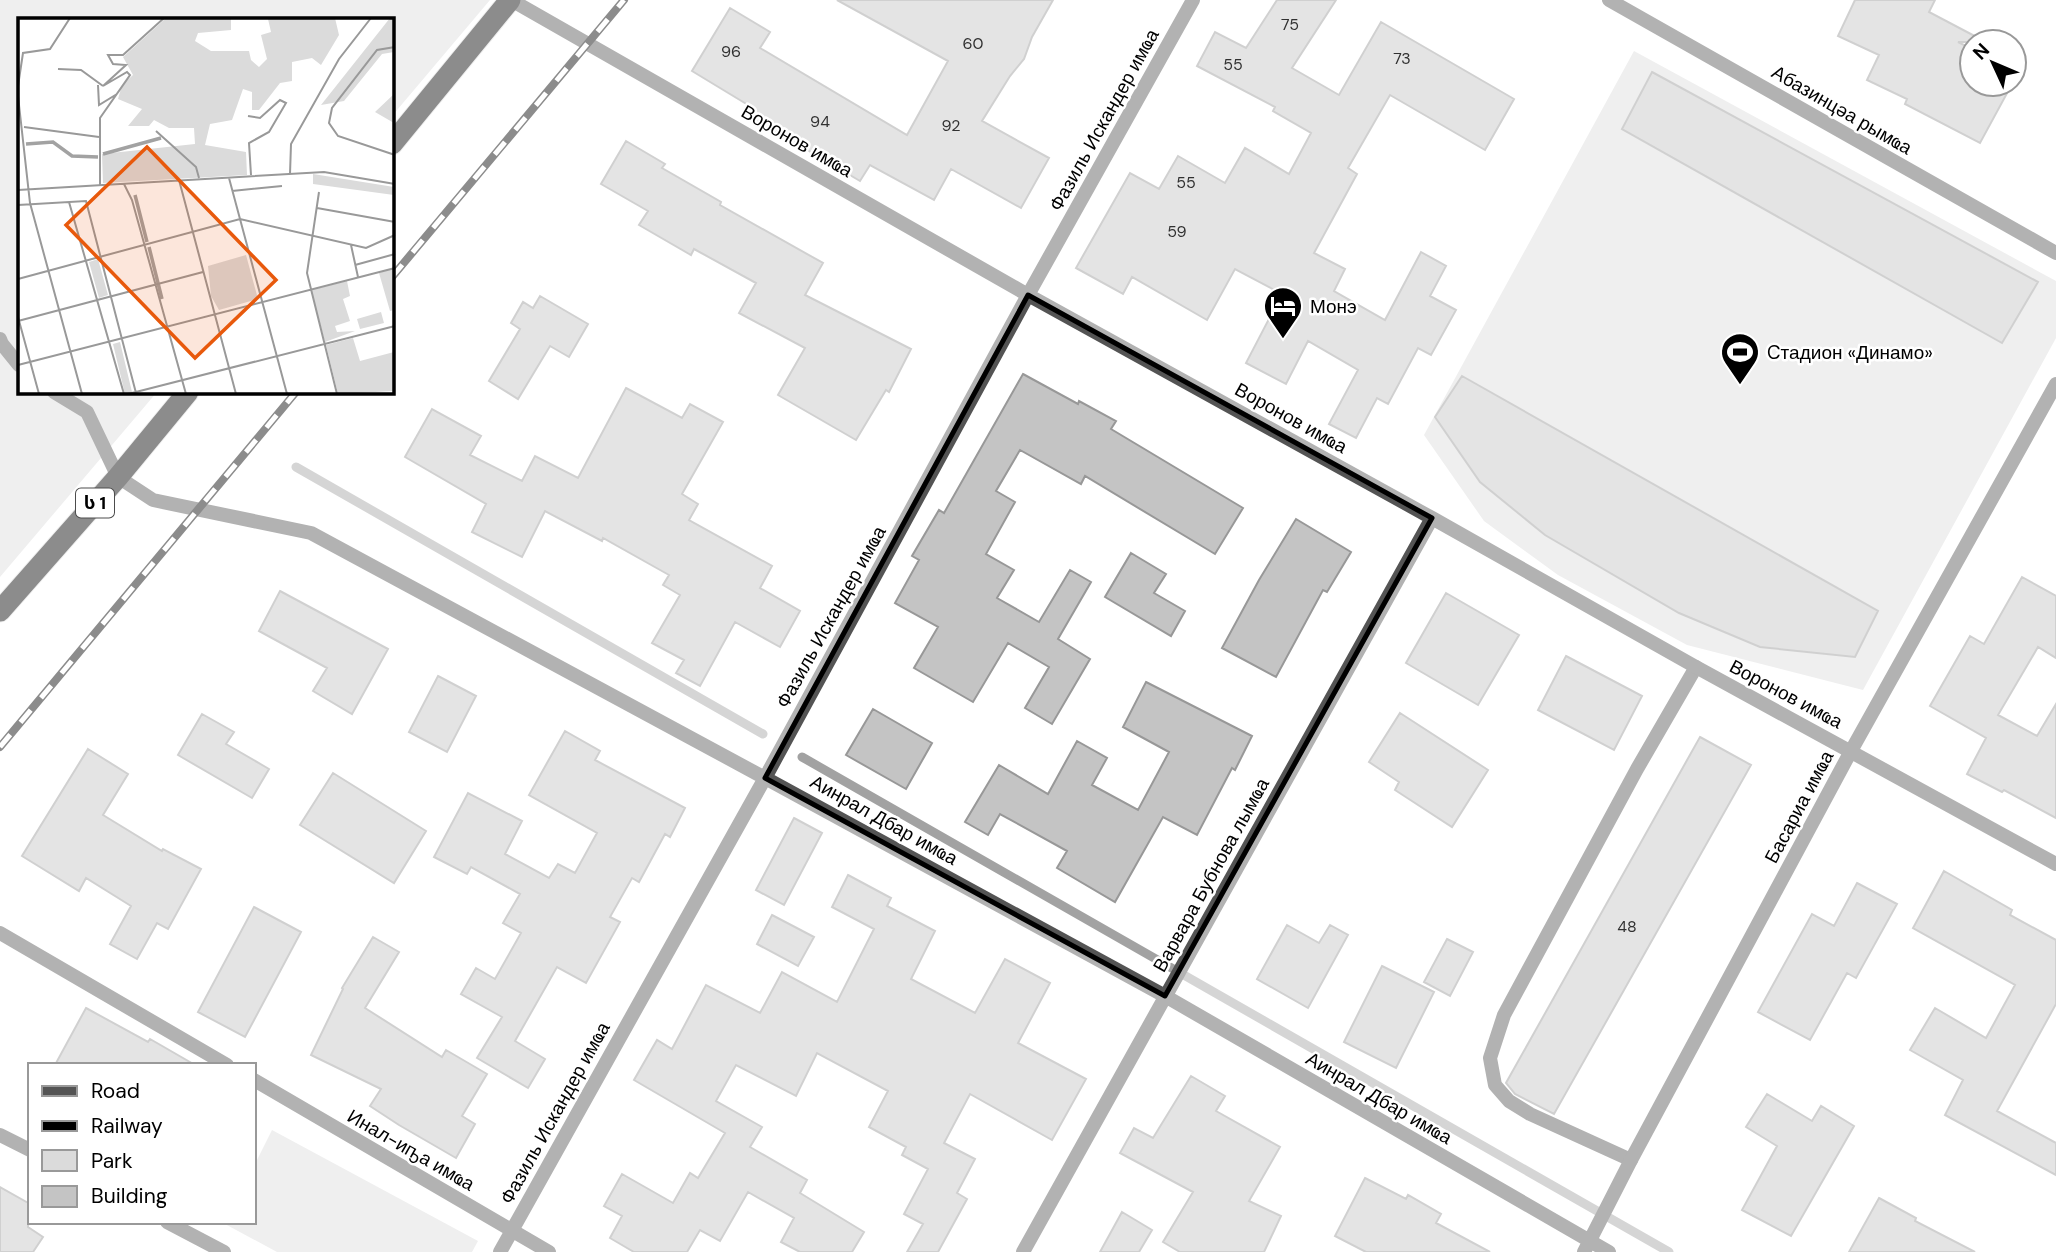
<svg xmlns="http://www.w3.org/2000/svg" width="2056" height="1252" viewBox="0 0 2056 1252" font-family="'DM Sans','Noto Sans Georgian',sans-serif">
	<rect width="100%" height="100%" fill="#fff"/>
	<path fill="#dbdbdb" d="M0 0H490L392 116V19H19V392H157L0 577Z
		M1634 51 2056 281V338L1863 690 1687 645 1558 575 1484 521 1424 435Z
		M272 1130 478 1241 472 1252H277L225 1224 226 1222H254V1166Z"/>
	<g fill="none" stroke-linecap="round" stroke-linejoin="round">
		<path stroke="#a2a2a2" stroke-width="9" d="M296 467 763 734
			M802 757 1669 1252"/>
	</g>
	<path fill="#c4c4c4" stroke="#989898" stroke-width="2" d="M837 0H1053L1032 37 1024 59 1010 76 982 121 1049 158 1021 208 951 169 934 200 870 165 860 181 748 115 753 108 692 71 730 8 770 32 760 48 907 135 948 61Z
		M1277 0H1336L1292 68 1339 95 1381 22 1514 99 1485 150 1390 95 1348 168 1357 174 1314 253 1345 269 1334 291 1385 320 1421 252 1446 266 1430 296 1456 310 1431 355 1418 348 1388 404 1377 398 1356 438 1329 424 1358 370 1308 341 1286 384 1246 363 1282 294 1235 269 1207 320 1132 277 1123 294 1076 268 1130 173 1159 189 1178 156 1225 183 1245 148 1289 174 1311 133 1273 111 1275 107 1197 66 1215 32 1246 48Z
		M1855 0H1935L1929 12 1986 42H1958L1972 49V84H2012L1980 143 1905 104 1907 99 1867 80 1879 55 1838 36Z
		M1652 72 2038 282 2002 343 1622 129Z
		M626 141 665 164 662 168 721 202 720 205 823 263 805 295 911 349 889 392 886 390 856 440 778 395 805 348 739 313 756 283 694 249 691 255 639 225 648 211 601 184Z
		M540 296 588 324 569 357 550 346 518 399 489 381 520 329 511 323 523 302 533 308Z
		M1023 374 1078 404 1079 401 1116 421 1111 429 1243 508 1215 554 1085 476 1081 484 1020 450 996 491 1015 502 986 554 1014 570 997 598 1039 622 1070 570 1091 582 1058 639 1090 659 1052 724 1025 708 1049 667 1008 643 973 702 914 668 938 627 895 603 919 560 912 556 939 510 944 513Z
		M1462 376 1878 611 1855 657 1760 647 1679 613 1545 535 1480 482 1435 417Z
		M626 388 682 418 690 404 723 422 682 494 698 504 689 520 772 566 760 588 800 611 780 647 735 622 700 686 676 673 684 660 652 643 680 595 663 585 669 575 603 538 602 541 545 511 522 557 472 532 486 504 405 457 432 409 481 436 470 455 522 481 535 456 578 478Z
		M1296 519 1351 552 1327 592 1323 590 1276 677 1222 648 1259 580Z
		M1131 553 1166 574 1154 593 1185 611 1171 636 1105 597Z
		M2022 577 2056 596V658L2038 647 1998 715 2037 736 2056 704V818L2004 790 2002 792 1967 774 1986 738 1930 706 1970 636 1984 644Z
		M280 591 388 649 352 714 313 691 327 668 259 631Z
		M1446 593 1519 635 1478 705 1406 663Z
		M1566 656 1642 696 1614 750 1538 710Z
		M438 676 476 696 447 752 409 732Z
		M1146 682 1252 736 1235 770 1232 768 1197 835 1163 817 1115 902 1057 868 1067 851 1000 814 988 835 965 822 999 765 1048 794 1077 741 1107 758 1092 785 1138 810 1169 752 1123 727Z
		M873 709 932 743 906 789 846 755Z
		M1400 713 1488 770 1452 827 1395 790 1399 782 1369 762Z
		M202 714 234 732 226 744 269 769 252 798 178 755Z
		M565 731 600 751 595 760 685 808 670 837 665 834 639 882 632 878 610 917 620 922 586 983 557 967 515 1041 545 1059 528 1088 477 1058 502 1017 461 994 476 968 495 979 521 933 503 923 520 894 471 867 467 874 434 857 468 793 522 821 505 854 549 878 558 864 575 873 597 833 529 795Z
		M1700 737 1751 765 1554 1114 1515 1094 1506 1083Z
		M88 749 128 774 103 815 162 851 163 849 201 869 168 929 157 923 137 959 110 944 131 906 86 878 79 891 22 856Z
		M333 773 426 831 394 883 300 825Z
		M794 818 822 833 784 905 756 890Z
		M1944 871 2012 910 2010 915 2056 940V1004L1997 1111 2056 1143V1175L1945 1115 1963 1080 1910 1050 1935 1008 1986 1038 2015 985 1913 928Z
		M848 875 891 898 887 906 935 931 911 979 975 1013 1005 959 1050 983 1018 1043 1086 1079 1052 1140 970 1094 944 1143 975 1159 957 1193 967 1199 938 1252H907L923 1224 904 1214 928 1169 902 1155 906 1147 869 1127 888 1091 817 1053 796 1096 736 1065 716 1101 762 1127 750 1147 807 1180 800 1193 864 1232 852 1252H800L781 1242 794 1218 748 1192 720 1241 700 1230 687 1252H634L610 1238 622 1216 604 1206 622 1174 673 1203 690 1173 698 1178 725 1133 634 1080 657 1040 672 1049 706 985 760 1013 782 972 837 1002 874 929 832 907Z
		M1857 883 1897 904 1856 978 1847 973 1810 1040 1758 1012 1812 914 1834 926Z
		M254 907 301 932 245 1037 198 1012Z
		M772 915 814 937 798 966 757 944Z
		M1287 925 1319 943 1330 925 1348 935 1308 1008 1257 979Z
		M373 937 399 952 365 1008 442 1057 446 1050 487 1074 462 1116 475 1124 456 1158 399 1125 370 1106 381 1089 311 1055 343 989 342 988Z
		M1447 939 1473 952 1450 996 1424 982Z
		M1382 966 1434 992 1396 1068 1344 1042Z
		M86 1008 148 1042 150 1039 195 1065H55Z
		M1191 1076 1225 1096 1216 1111 1280 1147 1249 1201 1281 1216 1264 1252H1180L1163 1242 1193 1192 1120 1153 1134 1128 1153 1138Z
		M1767 1094 1812 1121 1821 1106 1854 1126 1791 1236 1742 1210 1777 1146 1746 1127Z
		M1365 1178 1406 1199 1408 1195 1441 1214 1436 1223 1490 1252H1366L1335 1236Z
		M0 1187 30 1204 28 1227 43 1237 33 1252H0Z
		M1879 1198 1916 1218 1915 1221 1975 1252H1849Z
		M1122 1212 1152 1230 1139 1252H1100Z"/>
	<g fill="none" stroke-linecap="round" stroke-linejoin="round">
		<defs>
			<path id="highway" d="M392 144 510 0
				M0 611 118 477 188 392"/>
		</defs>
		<use href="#highway" stroke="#dbdbdb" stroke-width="23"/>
		<path stroke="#545454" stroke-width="14" d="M0 339 2 344 19 365
			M54 392 87 412 118 477
			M1631 1160 1530 1114 1509 1101 1495 1085 1490 1058 1504 1015 1637 769 1696 667"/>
		<path stroke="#545454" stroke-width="14" d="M511 0 1028 295 1432 518 1696 667 2056 864
			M1609 0 2056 253
			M118 477 153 500 311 533 765 778 1165 996 1609 1252
			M0 933 227 1065
			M254 1080 549 1252
			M0 1135 30 1150
			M167 1222 224 1252
			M500 1252 765 778 1028 295 1193 0
			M1023 1252 1432 518
			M1584 1252 1631 1160 1851 751 2056 384"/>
		<use href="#highway" stroke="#000" stroke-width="21"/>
		<defs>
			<path id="rail" d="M392 277 624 0
				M0 747 296 392"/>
		</defs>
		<use href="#rail" stroke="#000" stroke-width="8"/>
		<use href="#rail" stroke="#fff" stroke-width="5" stroke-dasharray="16" stroke-linecap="butt"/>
	</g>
	<path d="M0 0H2056V1252H0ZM1028 295 1432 518 1165 996 765 778Z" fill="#fff" fill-opacity=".55" fill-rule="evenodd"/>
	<path fill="none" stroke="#000" stroke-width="5" stroke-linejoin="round" d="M1028 295 1432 518 1165 996 765 778Z"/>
	<defs>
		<symbol id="hotel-pin" viewBox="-11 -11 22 30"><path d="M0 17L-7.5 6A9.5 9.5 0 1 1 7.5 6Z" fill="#000" stroke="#fff"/><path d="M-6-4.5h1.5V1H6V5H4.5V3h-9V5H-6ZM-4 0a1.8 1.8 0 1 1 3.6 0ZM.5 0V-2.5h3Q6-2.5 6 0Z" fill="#fff"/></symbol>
		<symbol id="stadium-pin" viewBox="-11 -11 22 30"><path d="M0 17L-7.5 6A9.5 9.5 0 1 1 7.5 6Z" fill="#000" stroke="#fff"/><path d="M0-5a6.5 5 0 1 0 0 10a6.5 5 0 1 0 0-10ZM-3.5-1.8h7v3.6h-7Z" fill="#fff"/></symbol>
	</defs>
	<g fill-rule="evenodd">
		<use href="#hotel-pin" x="1261" y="284" width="44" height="60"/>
		<use href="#stadium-pin" x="1718" y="330" width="44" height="60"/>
	</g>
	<g text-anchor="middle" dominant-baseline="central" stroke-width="5" stroke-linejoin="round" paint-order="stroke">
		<g font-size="16" fill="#313131">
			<text x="1290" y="24">75</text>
			<text x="973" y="43">60</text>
			<text x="731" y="51">96</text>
			<text x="1402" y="58">73</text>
			<text x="1233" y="64">55</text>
			<text x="820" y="121">94</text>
			<text x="951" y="125">92</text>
			<text x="1186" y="182">55</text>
			<text x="1177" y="231">59</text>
			<text x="1627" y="926">48</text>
		</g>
		<rect fill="#fff" stroke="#4c4c4c" stroke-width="2" x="76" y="488.5" width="38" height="29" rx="5"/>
		<g font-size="18" font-weight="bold" fill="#000">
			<text x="95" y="503">ს 1</text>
		</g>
		<g font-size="19" fill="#000" stroke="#fff">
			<text transform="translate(1842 110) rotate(30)">Абазинцәа рымҩа</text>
			<text transform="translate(1104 120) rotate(-61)">Фазиль Искандер имҩа</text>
			<text transform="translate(797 141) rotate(30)">Воронов имҩа</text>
			<text transform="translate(1291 418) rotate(29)">Воронов имҩа</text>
			<text transform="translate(831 617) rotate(-61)">Фазиль Искандер имҩа</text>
			<text transform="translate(1786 694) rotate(28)">Воронов имҩа</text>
			<text transform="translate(1799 807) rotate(-62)">Басариа имҩа</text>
			<text transform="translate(884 820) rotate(29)">Аинрал Дбар имҩа</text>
			<text transform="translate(1211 875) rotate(-61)">Варвара Бубнова лымҩа</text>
			<text transform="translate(1379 1098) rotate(30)">Аинрал Дбар имҩа</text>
			<text transform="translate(555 1113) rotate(-61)">Фазиль Искандер имҩа</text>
			<text transform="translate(411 1150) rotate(30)">Инал-иҧа имҩа</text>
		</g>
		<g font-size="19" fill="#000" stroke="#fff" text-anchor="start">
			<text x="1310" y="306">Монэ</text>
			<text x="1767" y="352">Cтадион «Динамо»</text>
		</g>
	</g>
	<g transform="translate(18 18)">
		<rect width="376" height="376" fill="#fff"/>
		<path d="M148 0H213V12L180 15 177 23 193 33H231L233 42 241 49 249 41 243 17 253 14 250 1 317 0 321 17 303 47 294 40 274 44V63L262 65 241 92H234V74L225 71 214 102 192 106 187 127 228 134 229 157 85 165 84 136 177 126 176 110H151L136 102 131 108H110L124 91 100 81 104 67 115 57 105 39ZM372 0H376V34L364 36 326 83 303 87ZM376 76V105L357 94ZM295 156 376 169V177L295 166ZM228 237 240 281 201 292 193 278 190 248ZM80 241 90 277 81 280 71 244ZM376 250V292L372 293 361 255ZM329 263 332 278 325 281 332 303 317 308 319 314 337 313 307 324 293 272ZM363 294 366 305 342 311 339 301ZM335 320 342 343 376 334V373L320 376 308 327ZM102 324 114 374 107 376 95 326Z" fill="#dbdbdb"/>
		<path fill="none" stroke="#a2a2a2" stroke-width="3.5" d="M8 126 35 124 54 138 80 139M85 136 143 120M117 177 129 224M131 229 144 281"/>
		<path fill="none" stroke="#999" stroke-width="2" d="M377 29 359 32 314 90 311 105 320 118 377 137M40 51 63 52 85 68M80 67 81 87 99 76M0 68 5 35 32 31 52 0M0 78 12 185 64 376M230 98 242 100 262 82 268 85 251 114 231 125 233 157M6 109 81 119M138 113 178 149 181 160M272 156 273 126 321 41 353 0M211 160 269 376M161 162 218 376M106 166 114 182 168 376M82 167V100L112 57 109 54 85 68 108 47 95 46 90 37H105L146 0M0 172 306 154 377 166M214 173 264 168M301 174 289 255 319 376M51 184 106 376M0 187 68 183 118 375M299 190 377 204M333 227 340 259M337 247 377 236M0 261 222 201 348 230 377 217M0 299 21 376M0 303 185 254M0 347 377 250M110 376 377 308"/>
		<path fill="#e8590c" fill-opacity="0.15" stroke="#e8590c" stroke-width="3.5" d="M129 129 258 262 177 340 48 207Z"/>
		<rect width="376" height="376" fill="none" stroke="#000" stroke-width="3.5"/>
	</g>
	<rect x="28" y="1063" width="228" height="161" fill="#ffffff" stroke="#999999" stroke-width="2"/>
	<rect x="42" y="1086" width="35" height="10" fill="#545454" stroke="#999999" stroke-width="2"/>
	<text x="91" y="1098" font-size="21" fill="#000000">Road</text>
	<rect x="42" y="1121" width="35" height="10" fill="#000000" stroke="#999999" stroke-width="2"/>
	<text x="91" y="1133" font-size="21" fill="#000000">Railway</text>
	<rect x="42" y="1150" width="35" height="21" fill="#dbdbdb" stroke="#999999" stroke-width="2"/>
	<text x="91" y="1168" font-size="21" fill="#000000">Park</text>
	<rect x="42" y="1186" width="35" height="21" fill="#c4c4c4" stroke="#999999" stroke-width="2"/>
	<text x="91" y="1203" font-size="21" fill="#000000">Building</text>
	<g transform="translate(1993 63) rotate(314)"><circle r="33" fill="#ffffff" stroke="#999999" stroke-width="2"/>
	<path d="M0-5L12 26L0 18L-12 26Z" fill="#000000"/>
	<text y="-10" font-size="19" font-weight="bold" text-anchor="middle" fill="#000000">N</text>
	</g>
</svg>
